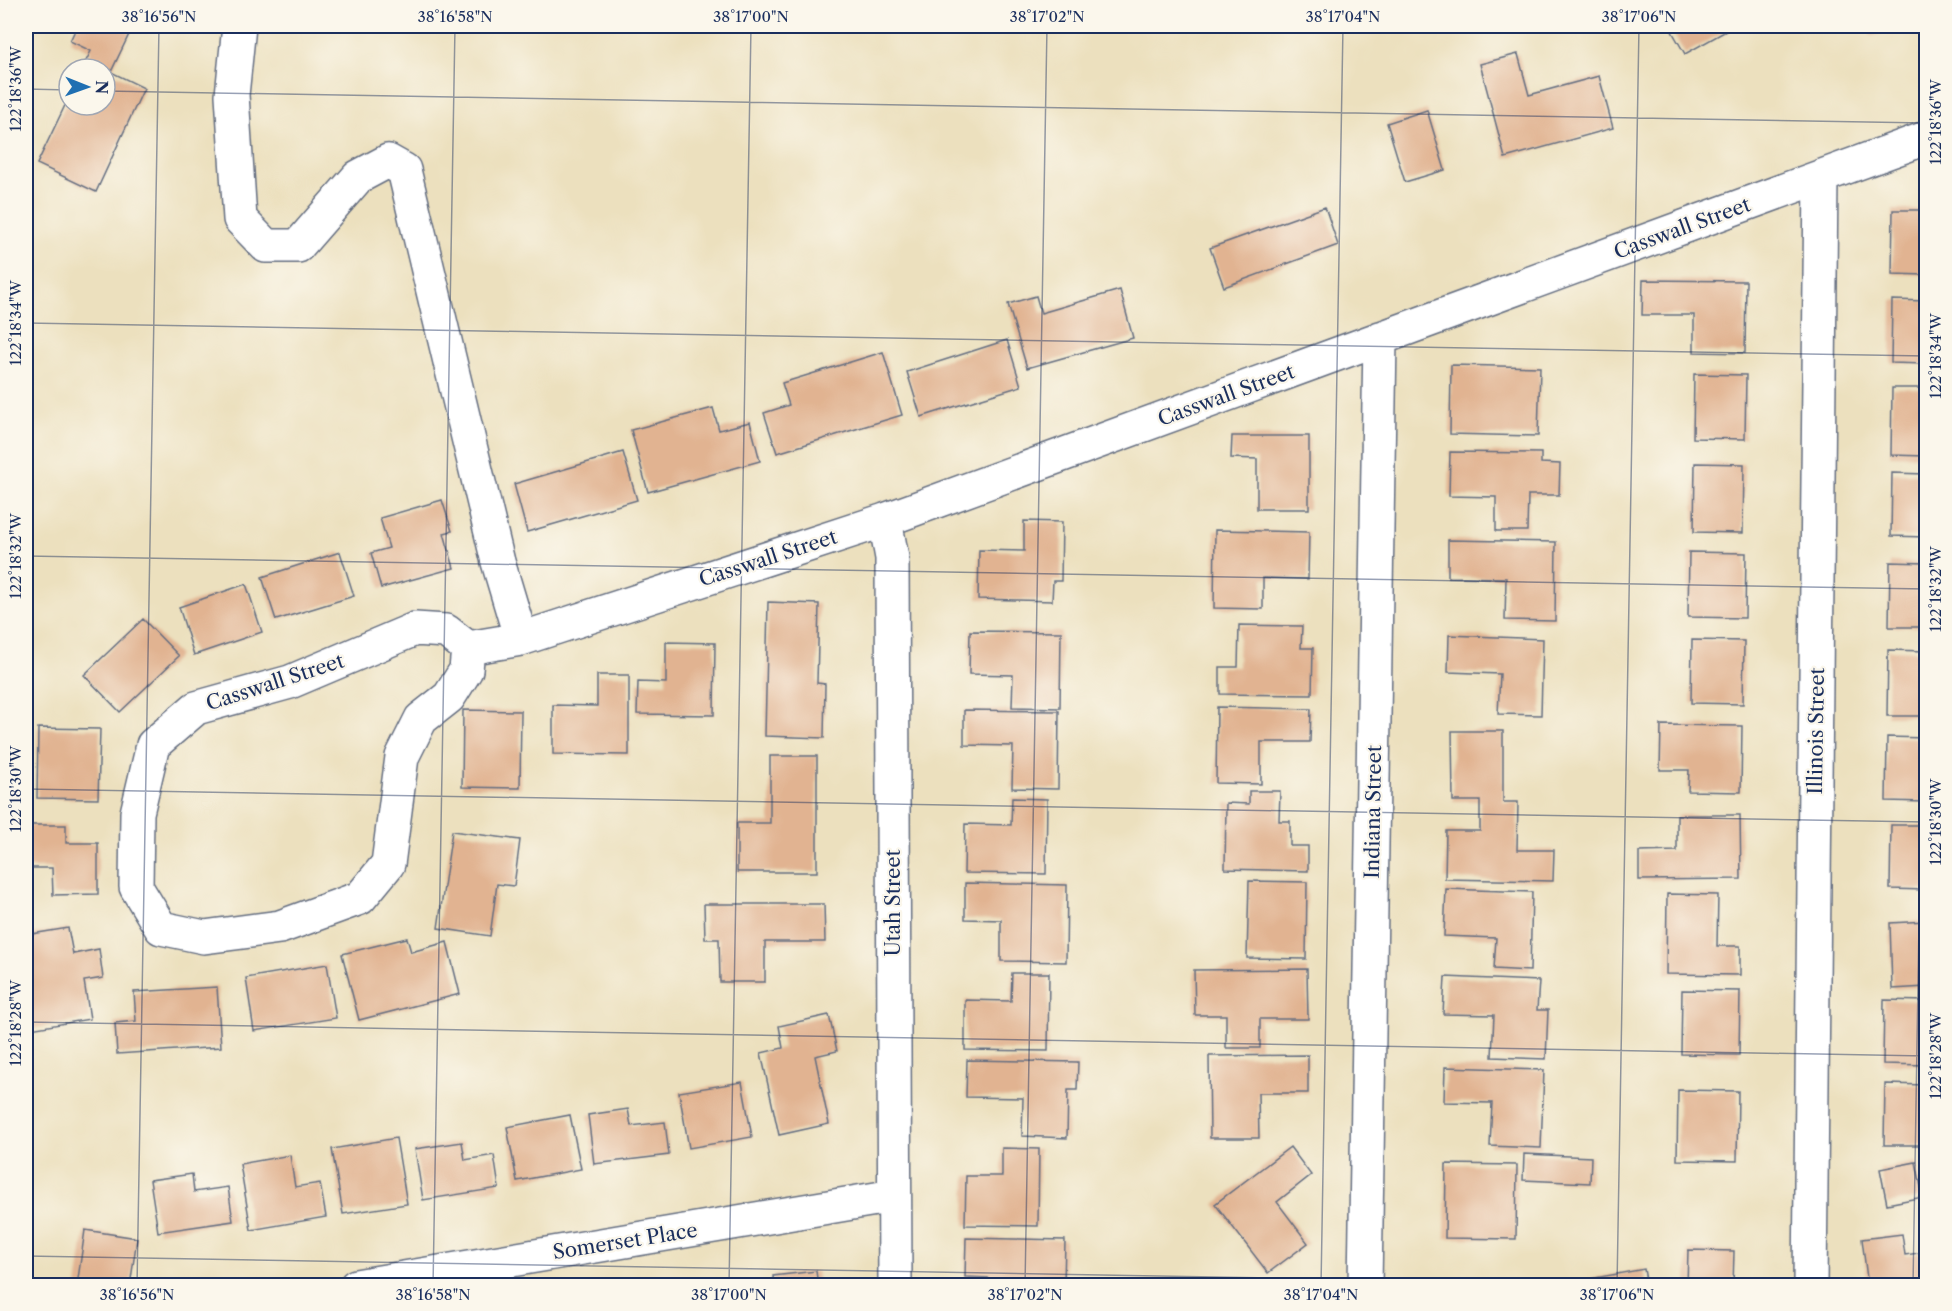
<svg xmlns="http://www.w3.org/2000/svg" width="1952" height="1311" viewBox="0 0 1952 1311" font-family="'Libre Caslon Text',serif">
	<rect width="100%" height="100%" fill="#fbf7ec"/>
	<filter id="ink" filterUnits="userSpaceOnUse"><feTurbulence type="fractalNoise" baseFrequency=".0167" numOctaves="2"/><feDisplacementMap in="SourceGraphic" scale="12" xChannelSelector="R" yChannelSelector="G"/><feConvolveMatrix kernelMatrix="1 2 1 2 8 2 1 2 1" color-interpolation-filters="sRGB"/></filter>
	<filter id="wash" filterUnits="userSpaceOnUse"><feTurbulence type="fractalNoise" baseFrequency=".008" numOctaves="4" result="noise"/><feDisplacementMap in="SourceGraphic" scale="24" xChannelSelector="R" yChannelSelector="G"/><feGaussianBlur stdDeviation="1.35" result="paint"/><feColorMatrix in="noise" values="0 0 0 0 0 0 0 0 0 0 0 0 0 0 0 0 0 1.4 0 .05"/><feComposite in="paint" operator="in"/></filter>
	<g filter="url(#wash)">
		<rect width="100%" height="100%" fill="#ece0be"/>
		<g id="blocks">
			<path fill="#e1b391" d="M77 26H133L111 72 144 88 96 192 37 164 69 97V105H105V69H82L91 51 70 41Z
				M1669 26H1735L1685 54Z
				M1869 26H1908L1871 36Z
				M1518 54 1529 95 1599 76 1613 128 1505 158 1480 64Z
				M1427 110 1445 170 1405 182 1387 123Z
				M1325 207 1338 245 1224 287 1210 248Z
				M1893 210H1926V275L1892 274Z
				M1643 280 1746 281 1745 353 1694 352V315H1642Z
				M1120 290 1133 338 1027 368 1008 304 1036 296 1041 313Z
				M1892 300 1926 301V364L1891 363Z
				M1007 340 1021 386 921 417 907 372Z
				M883 352 902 415 777 453 764 413 789 405 782 383Z
				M1451 365 1540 367 1538 436 1450 434Z
				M1694 374 1746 375 1745 439 1693 438Z
				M1892 388H1926V456L1891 455Z
				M713 408 719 430 750 422 760 461 648 492 631 430Z
				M1232 436H1309V509H1257V459L1231 458Z
				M623 452 637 500 527 532 514 484Z
				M1450 452 1541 453V463L1560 464 1559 495H1528L1527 531H1496V497L1449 496Z
				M1695 463 1744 464 1743 533 1694 532Z
				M1892 473 1926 474V537L1891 536Z
				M442 500 452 531 444 533 454 568 381 588 371 553 389 548 380 518Z
				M1024 521 1062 522 1061 581H1053L1052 601 978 599 979 550 1024 551Z
				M1215 530 1309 532 1308 579 1263 578V609L1214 608Z
				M1448 540 1556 542 1555 621 1505 620 1506 578 1448 577Z
				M340 552 354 596 276 620 262 577Z
				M1689 552 1746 553 1745 618 1688 617Z
				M1890 562 1926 563V627H1889Z
				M246 584 262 632 194 655 179 607Z
				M768 602 819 604 817 683 825 684 824 738 765 736Z
				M143 619 179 656 120 712 84 675Z
				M1239 625 1302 626 1301 648H1313L1312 695 1220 694V667H1238Z
				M970 631 1061 632 1060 708 1012 707 1013 675 969 674Z
				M1449 635 1543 639 1541 715 1498 714 1500 674 1448 672Z
				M1692 640 1744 641 1743 704 1691 703Z
				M666 642 715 643 714 715 637 714 638 682 666 683Z
				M1888 650 1926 651V716H1887Z
				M597 675H629V755L553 754V705L597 706Z
				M1217 707 1311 709 1310 742H1261V784L1216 783Z
				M463 710 521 711 520 788 462 787Z
				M964 710 1059 711 1058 789 1012 788 1013 746 964 745Z
				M1661 725 1742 726 1741 792 1688 791 1689 770H1660Z
				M38 728 100 729 98 799 37 798Z
				M1452 731H1503V802H1518L1517 850H1554L1553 881 1445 879 1446 831H1480V801H1453Z
				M1887 737 1926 738V802L1886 801Z
				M770 756H817V872H737V823H770Z
				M1249 791H1280L1279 821H1290V846H1308V871L1225 869 1226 803 1249 804Z
				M1012 798 1047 799 1046 874 964 873 965 824 1011 825Z
				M1677 815H1740L1741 879 1639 880V852L1677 851Z
				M28 825H66V843H98V894L53 895 52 868H29Z
				M1891 825H1926V890L1890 889Z
				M452 831 520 840 514 886 497 884 490 936 438 928Z
				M1249 881 1307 882 1306 959 1247 958Z
				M965 883 1067 885 1066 962 1001 961V920L965 919Z
				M1446 889 1532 892 1530 971 1494 969 1496 938 1444 936Z
				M1667 894 1718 895 1717 946H1740V975L1666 974Z
				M704 904H824L825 942H765V982H720L719 939H705Z
				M1926 921V987L1892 989 1890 923Z
				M68 928 73 954 99 949 103 978 84 981 90 1019 31 1029 26 999V935Z
				M407 938 411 952 447 942 460 994 359 1020 342 954Z
				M327 964 336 1018 254 1031 246 978Z
				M1307 969 1308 1019H1260V1048H1226V1015H1195L1194 970Z
				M1012 973H1049L1048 1051 965 1050V1000L1011 1001Z
				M1445 977 1539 981 1537 1010H1548L1546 1059 1492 1057 1494 1015 1443 1014Z
				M217 987 221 1047 117 1054 115 1023 136 1021 134 992Z
				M1682 990 1740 991 1739 1055 1681 1054Z
				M1884 1000 1926 1001V1065L1883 1064Z
				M829 1015 837 1051 815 1056 829 1124 779 1135 761 1053 783 1048 779 1026Z
				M1308 1055V1093H1258L1259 1138H1210L1209 1056Z
				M967 1060 1078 1062 1077 1090H1068L1067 1138 1022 1136 1023 1098 966 1097Z
				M1445 1067 1544 1070 1541 1148 1490 1146 1492 1103 1444 1102Z
				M742 1082 752 1137 689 1148 679 1092Z
				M1885 1084 1926 1085V1145H1884Z
				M1678 1090 1738 1091 1737 1161 1677 1160Z
				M628 1109 631 1126 665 1122 669 1155 594 1164 588 1115Z
				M570 1115 581 1169 517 1181 507 1127Z
				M396 1138 407 1204 343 1214 332 1149Z
				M462 1142 465 1160 494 1155 499 1188 423 1200 415 1149Z
				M1290 1147 1311 1175 1277 1202 1308 1243 1268 1273 1215 1204Z
				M1002 1148 1039 1149 1038 1226 965 1225 966 1176H1002Z
				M1524 1154 1591 1157 1590 1183 1523 1180Z
				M290 1155 295 1187 320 1183 326 1217 251 1230 240 1164Z
				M1916 1162 1923 1197 1887 1204 1880 1169Z
				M1446 1164 1517 1165 1516 1239 1445 1238Z
				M192 1174 194 1192 228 1187 233 1221 158 1232 150 1180Z
				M85 1230 137 1238 130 1286H77Z
				M1902 1234 1905 1255 1926 1252V1286H1868L1862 1239Z
				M966 1238 1065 1240 1064 1286H988V1278L965 1277Z
				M1688 1250 1734 1251 1733 1286H1687Z
				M1644 1269 1647 1286H1579L1578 1281Z
				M816 1271 818 1286H774L773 1276Z"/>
		</g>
	</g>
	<g filter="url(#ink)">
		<use href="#blocks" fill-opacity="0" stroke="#646d80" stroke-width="1.5"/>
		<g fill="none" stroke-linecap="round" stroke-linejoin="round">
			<defs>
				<path id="minor" d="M239 26 232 95 240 219 266 246H298L358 177 388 161 404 170 498 562 521 639
					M885 520 892 558 895 1286
					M468 648 466 670 449 697 421 719 402 757 388 864 360 898 280 927 204 937 161 928 136 887 137 813 153 745 196 708 290 682 415 629 446 631 468 648 521 639 885 520 1926 138
					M356 1286 894 1196
					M1365 1286 1380 338
					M1810 1286 1821 177"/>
			</defs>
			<use href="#minor" stroke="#646d80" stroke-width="36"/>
			<use href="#minor" stroke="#fff" stroke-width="33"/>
		</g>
	</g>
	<path fill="none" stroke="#1b2f5e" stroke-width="1.5" stroke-opacity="0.45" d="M26 89 69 90M105 91 1926 123M26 323 1926 356M26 556 1926 589M26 789 1926 822M26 1022 1926 1056M26 1256 1729 1286M137 1286 159 26M433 1286 455 26M729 1286 751 26M1025 1286 1047 26M1321 1286 1343 26M1617 1286 1639 26M1913 1286 1926 500"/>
	<g text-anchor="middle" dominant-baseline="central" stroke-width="4.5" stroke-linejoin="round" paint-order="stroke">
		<g font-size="20" fill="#1b2f5e" stroke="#fbf7ec">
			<text transform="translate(1682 228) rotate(-20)">Casswall Street</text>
			<text transform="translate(1226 395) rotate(-20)">Casswall Street</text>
			<text transform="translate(768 558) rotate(-18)">Casswall Street</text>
			<text transform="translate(275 682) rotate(-18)">Casswall Street</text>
			<text transform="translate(1816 731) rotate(-89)">Illinois Street</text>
			<text transform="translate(1373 812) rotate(-89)">Indiana Street</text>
			<text transform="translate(893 903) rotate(-90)">Utah Street</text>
			<text transform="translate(625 1241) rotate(-9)">Somerset Place</text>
		</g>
	</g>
	<rect width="1952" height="1311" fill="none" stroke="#fbf7ec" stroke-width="66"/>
	<g transform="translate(87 87) rotate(91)"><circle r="28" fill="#fbf7ec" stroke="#a1a7b3" stroke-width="1.5"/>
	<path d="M0-4.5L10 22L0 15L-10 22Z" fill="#1f6fb2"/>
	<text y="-9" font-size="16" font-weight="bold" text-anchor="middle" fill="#1b2f5e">N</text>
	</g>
	<rect x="33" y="33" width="1886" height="1245" fill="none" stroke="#1b2f5e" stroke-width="2"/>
	<g font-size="15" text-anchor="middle" fill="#1b2f5e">
		<text x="159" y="22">38°16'56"N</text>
		<text x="455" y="22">38°16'58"N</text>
		<text x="751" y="22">38°17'00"N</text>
		<text x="1047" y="22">38°17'02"N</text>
		<text x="1343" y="22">38°17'04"N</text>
		<text x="1639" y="22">38°17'06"N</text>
		<text transform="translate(16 89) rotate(-90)" y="5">122°18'36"W</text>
		<text transform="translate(1936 122) rotate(-90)" y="5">122°18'36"W</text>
		<text transform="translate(16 323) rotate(-90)" y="5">122°18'34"W</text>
		<text transform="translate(1936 356) rotate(-90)" y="5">122°18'34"W</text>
		<text transform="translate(16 556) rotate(-90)" y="5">122°18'32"W</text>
		<text transform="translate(1936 589) rotate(-90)" y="5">122°18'32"W</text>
		<text transform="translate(16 789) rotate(-90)" y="5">122°18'30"W</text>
		<text transform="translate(1936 822) rotate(-90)" y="5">122°18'30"W</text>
		<text transform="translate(16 1023) rotate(-90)" y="5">122°18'28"W</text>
		<text transform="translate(1936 1056) rotate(-90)" y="5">122°18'28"W</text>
		<text x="137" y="1300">38°16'56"N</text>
		<text x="433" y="1300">38°16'58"N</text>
		<text x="729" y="1300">38°17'00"N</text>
		<text x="1025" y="1300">38°17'02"N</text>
		<text x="1321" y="1300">38°17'04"N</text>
		<text x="1617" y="1300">38°17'06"N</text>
	</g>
</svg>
